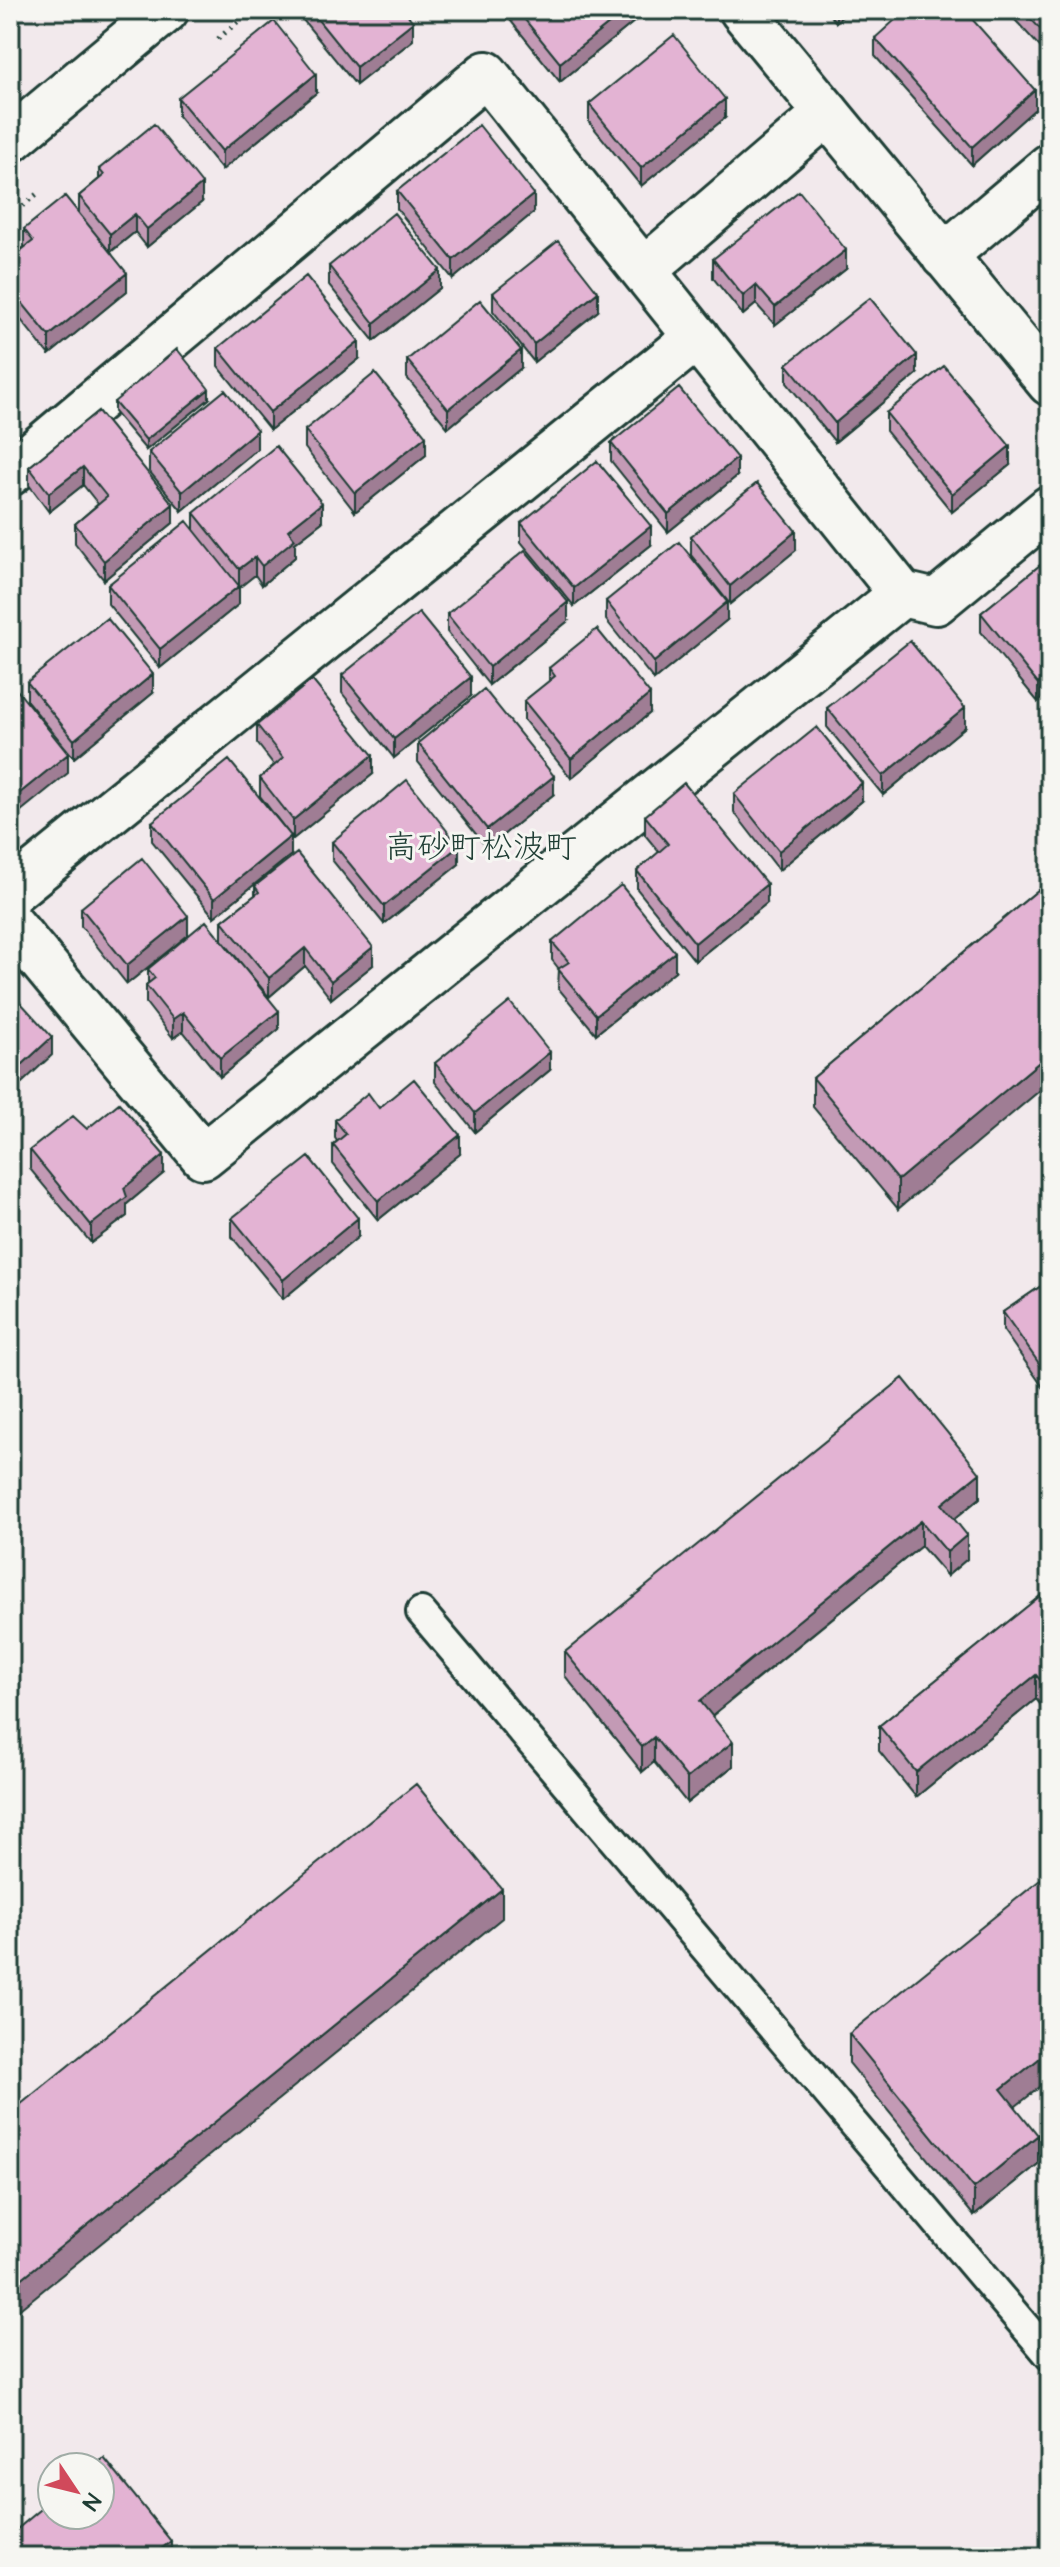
<svg xmlns="http://www.w3.org/2000/svg" width="1060" height="2567" viewBox="0 0 1060 2567" font-family="'Architects Daughter','Klee One',sans-serif">
	<rect width="100%" height="100%" fill="#f2e9ec"/>
	<filter id="ink" filterUnits="userSpaceOnUse"><feTurbulence type="fractalNoise" baseFrequency=".0125" numOctaves="2"/><feDisplacementMap in="SourceGraphic" scale="16" xChannelSelector="R" yChannelSelector="G"/><feConvolveMatrix kernelMatrix="1 2 1 2 8 2 1 2 1" color-interpolation-filters="sRGB"/></filter>
	<g filter="url(#ink)">
		<g fill="none" stroke-linecap="round" stroke-linejoin="round">
			<defs>
				<path id="lane" d="M421 1612 1050 2356"/>
				<path id="street" d="M944 256 1050 166
					M644 270 827 113
					M10 473 486 74 902 594 936 602 1050 508
					M10 893 697 337
					M10 923 203 1156 902 594"/>
				<path id="secondary" d="M742 10 1050 383
					M10 140 166 10"/>
			</defs>
			<use href="#lane" stroke="#1f3d34" stroke-width="34"/>
			<use href="#street" stroke="#1f3d34" stroke-width="50"/>
			<use href="#secondary" stroke="#1f3d34" stroke-width="50"/>
			<path stroke="#1f3d34" stroke-width="5" stroke-dasharray="2 6" stroke-linecap="butt" d="M218 39 251 10
				M10 216 37 194"/>
			<use href="#lane" stroke="#f6f6f2" stroke-width="28"/>
			<use href="#street" stroke="#f6f6f2" stroke-width="44"/>
			<use href="#secondary" stroke="#f6f6f2" stroke-width="44"/>
		</g>
		<path fill="#c39ab5" stroke="#1f3d34" stroke-width="2" d="M298 10H404L413 40 356 85 298 14Z
			M502 10H641V16L560 82Z
			M825 10H849L836 22Z
			M1006 10H1050V58Z
			M875 38 1035 109 972 165 875 56Z
			M316 93 222 170 178 116V98Z
			M589 104 725 118 641 186 589 122Z
			M99 169 202 202 147 247 135 232 111 252 127 291 49 355 10 306V259L24 247V229L79 213V196L99 179Z
			M397 191 534 212 453 279 397 209Z
			M713 259 846 269 775 325 756 304 743 315 713 278Z
			M329 266 440 288 374 341 329 285Z
			M493 293 598 311 534 362 493 311Z
			M218 348 359 359 270 430 218 366Z
			M407 360 521 368 448 428 407 378Z
			M787 364 917 374 835 442 787 383Z
			M209 399 146 450 114 412V402Z
			M98 411 173 523 104 580 75 543V524L98 504 83 485 49 512 29 485V467Z
			M886 413 1010 465 952 512 886 431Z
			M305 430 426 455 355 512 305 448Z
			M611 443 737 476 668 532 611 461Z
			M257 449 182 511 149 471V452Z
			M194 513 322 522 295 543V557L262 585 255 575 239 587V604L160 668 108 604V585L194 529Z
			M521 523 651 545 574 606 521 542Z
			M691 536 796 550 730 604 691 555Z
			M1050 557V692L1038 702 981 632V613Z
			M606 601 727 620 654 680 606 620Z
			M447 614 568 621 489 685 447 632Z
			M549 668 650 713 571 778 524 720V701L549 682Z
			M342 675 471 696 394 758 342 693Z
			M27 682 153 693 74 758 27 701Z
			M827 708 965 727 883 795 827 727Z
			M257 725 373 774 293 839 260 796V778L274 765 257 743Z
			M418 743 554 794 487 848 418 762Z
			M734 794 862 801 779 870 734 812Z
			M645 816 767 903 695 961 637 889V871L659 852 645 835Z
			M152 822 291 855 214 917 152 841Z
			M332 842 459 864 384 924 332 860Z
			M1050 880 898 1209 813 1107V1078Z
			M255 886 373 965 331 999 305 966 269 997 222 940V921L255 895Z
			M81 908 188 935 127 984 81 926Z
			M552 942 675 971 596 1034 558 988 559 969 552 960Z
			M148 969 279 1029 220 1077 183 1031 173 1038 146 1003V985L148 983Z
			M435 1063 550 1070 475 1132 435 1082Z
			M379 1108 460 1154 378 1220 333 1164V1145L337 1141 335 1138V1120Z
			M87 1129 164 1173 127 1204V1216L91 1243 30 1169V1150Z
			M232 1218 358 1237 283 1299 232 1237Z
			M1050 1280V1397L1003 1330V1312Z
			M980 1498 954 1519 967 1559 947 1576 921 1546 712 1716 733 1766 687 1803 654 1762 642 1772 565 1676V1652Z
			M1050 1588V1716L1036 1699 916 1797 879 1751V1726Z
			M849 2034 1015 2107 1038 2164 974 2216 849 2063Z"/>
		<path fill="#9f7d94" stroke="#1f3d34" stroke-width="2" d="M10 10H26L10 23Z
			M626 10H641V16L560 82V63Z
			M836 10H849L836 22Z
			M413 22V40L356 85V67Z
			M316 74V93L222 170V151Z
			M1035 90V109L972 165V147Z
			M725 99V118L641 186V168Z
			M202 184V202L147 247V229Z
			M534 194V212L453 279V260Z
			M135 214V232L110 252V234Z
			M846 250V269L775 325V307Z
			M440 270V288L374 341V323Z
			M127 273V291L49 355V336Z
			M756 285V304L743 315V296Z
			M598 292V311L534 362V344Z
			M359 341V359L270 430V412Z
			M521 350V368L448 428V409Z
			M917 355V374L835 442V423Z
			M209 389V399L146 450V440Z
			M257 430V449L182 511V492Z
			M426 436V455L355 512V493Z
			M1010 446V465L952 512V494Z
			M737 458V476L668 532V514Z
			M83 467V485L49 512V493Z
			M322 503V522L295 543V557L262 585V566L288 530Z
			M173 504V523L104 580V561Z
			M651 526V545L574 606V588Z
			M796 531V550L730 604V586Z
			M255 557V575L239 588V569Z
			M239 586V604L160 668V649Z
			M568 602V621L489 685V667Z
			M727 602V620L654 680V662Z
			M153 674V693L74 758V740Z
			M1050 674V692L1038 702V684Z
			M471 677V696L394 758V739Z
			M650 694V713L571 778V759Z
			M965 708V727L883 795V776Z
			M68 754V773L10 820V801Z
			M373 755V774L293 839V820Z
			M554 776V794L487 848V829Z
			M862 783V801L779 870V851Z
			M291 836V855L214 917V899Z
			M459 846V864L384 924V906Z
			M767 884V903L695 961V943Z
			M188 916V935L127 984V965Z
			M373 947V965L331 999V981Z
			M305 948V966L269 997V978Z
			M675 952V971L596 1034V1015Z
			M279 1011V1029L220 1077V1058Z
			M183 1012V1031L173 1038V1019Z
			M52 1037V1055L10 1094V1076Z
			M550 1052V1070L475 1132V1113Z
			M1050 1053V1082L898 1209V1180Z
			M460 1135V1154L378 1220V1201Z
			M164 1155V1173L127 1204V1216L91 1243V1225L124 1188Z
			M358 1218V1237L283 1299V1280Z
			M980 1473V1498L942 1529V1504Z
			M921 1521V1546L700 1725V1701Z
			M967 1535V1559L947 1576V1552Z
			M1036 1675V1699L916 1797V1772Z
			M654 1737V1762L642 1772V1747Z
			M733 1742V1766L687 1803V1778Z
			M502 1889V1918L10 2317V2288Z
			M1050 2050V2079L1001 2118V2089Z
			M1038 2135V2164L974 2216V2188Z
			M171 2541V2557H151Z"/>
		<path fill="#e3b3d3" stroke="#1f3d34" stroke-width="2" d="M310 10H404L413 22 356 67Z
			M517 10H626L560 63Z
			M906 10H964L1035 90 972 147 875 38Z
			M1023 10H1050V40Z
			M274 21 316 74 222 151 178 98Z
			M674 35 725 99 641 168 589 104Z
			M154 124 202 184 147 229 135 214 110 234 79 196 104 175 99 169Z
			M479 125 534 194 453 260 397 191Z
			M799 191 846 250 775 307 756 285 743 296 713 259Z
			M65 196 127 273 49 336 10 288V259L33 241 24 229Z
			M394 213 440 270 374 323 329 266Z
			M558 241 598 292 534 344 493 293Z
			M306 276 359 341 270 412 218 348Z
			M870 298 917 355 835 423 787 364Z
			M480 300 521 350 448 409 407 360Z
			M177 349 209 389 146 440 114 402Z
			M944 366 1010 446 952 494 886 413Z
			M375 373 426 436 355 493 305 430Z
			M679 388 737 458 668 514 611 443Z
			M225 390 257 430 182 492 149 452Z
			M98 411 173 504 104 561 75 524 107 497 83 467 49 493 29 467Z
			M276 446 322 503 288 530 295 539 262 566 255 557 239 569 194 513Z
			M597 461 651 526 574 588 521 523Z
			M757 483 796 531 730 586 691 536Z
			M187 521 239 586 160 649 108 585Z
			M679 542 727 602 654 662 606 601Z
			M525 550 568 602 489 667 447 614Z
			M1050 557V674L1038 684 981 613Z
			M419 613 471 677 394 739 342 675Z
			M107 618 153 674 74 740 27 682Z
			M597 629 650 694 571 759 524 701 555 676 549 668Z
			M910 641 965 708 883 776 827 708Z
			M312 680 373 755 293 820 260 778 283 758 257 725Z
			M484 689 554 776 487 829 418 743Z
			M17 690 68 754 10 801V695Z
			M817 727 862 783 779 851 734 794Z
			M229 760 291 836 214 899 152 822Z
			M407 780 459 846 384 906 332 842Z
			M684 783 767 884 695 943 637 871 668 844 645 816Z
			M297 853 373 947 331 981 305 948 269 978 222 921 259 892 255 886Z
			M142 858 188 916 127 965 81 908Z
			M1050 880V1053L898 1180 813 1078Z
			M621 885 675 952 596 1015 558 969 569 962 552 942Z
			M206 921 279 1011 220 1058 183 1012 173 1019 146 985 155 978 148 969Z
			M10 991 52 1037 10 1076Z
			M510 1002 550 1052 475 1113 435 1063Z
			M414 1079 460 1135 378 1201 333 1145 346 1134 335 1120 368 1093 379 1108Z
			M119 1103 164 1155 124 1188 127 1197 91 1225 30 1150 73 1116 87 1129Z
			M309 1157 358 1218 283 1280 232 1218Z
			M1050 1280V1379L1003 1312Z
			M903 1378 980 1473 942 1504 967 1535 947 1552 921 1521 700 1701 733 1742 687 1778 654 1737 642 1747 565 1652Z
			M1050 1588V1691L1036 1675 916 1772 879 1726Z
			M416 1784 502 1889 10 2288V2113Z
			M1050 1872V2050L1001 2089 1038 2135 974 2188 849 2034Z
			M104 2458 171 2541 151 2557H10V2535L52 2500V2515H100V2467H93Z"/>
	</g>
	<g text-anchor="middle" dominant-baseline="central" stroke-width="6" stroke-linejoin="round" paint-order="stroke">
		<g font-size="32" fill="#1f3d34" stroke="#f6f6f2">
			<text x="481" y="847">高砂町松波町</text>
		</g>
	</g>
	<rect width="1060" height="2567" fill="none" stroke="#f6f6f2" stroke-width="40"/>
	<rect x="20" y="20" width="1020" height="2527" fill="none" stroke="#1f3d34" stroke-width="3" filter="url(#ink)"/>
	<g transform="translate(76 2491) rotate(125)"><circle r="38" fill="#f6f6f2" stroke="#a0aca6" stroke-width="2"/>
	<path d="M0-6L14 30L0 20L-14 30Z" fill="#d1495b"/>
	<text y="-12" font-size="22" font-weight="bold" text-anchor="middle" fill="#1f3d34">N</text>
	</g>
</svg>
